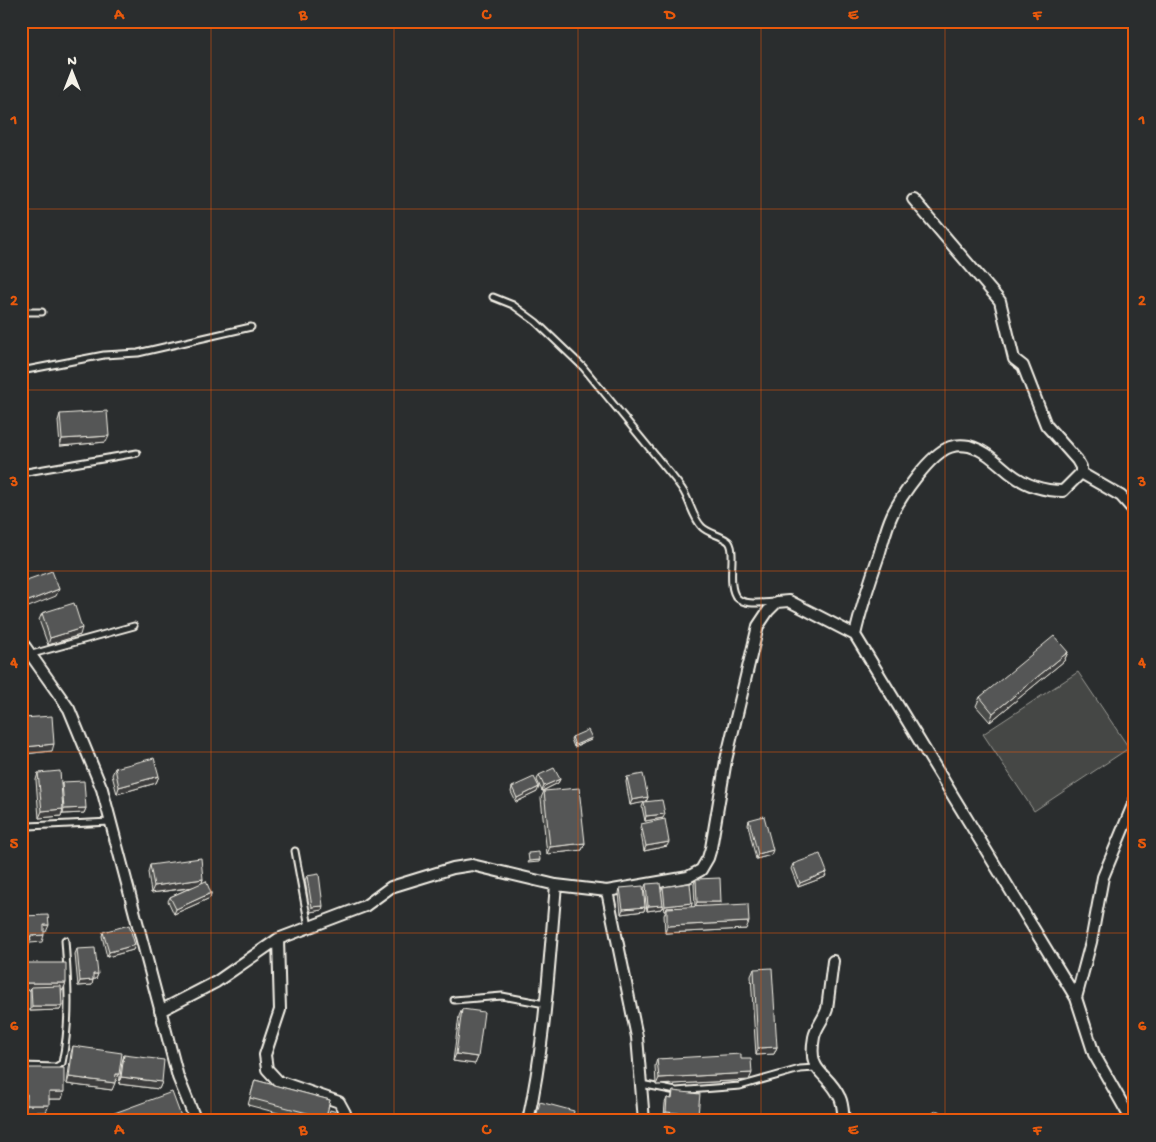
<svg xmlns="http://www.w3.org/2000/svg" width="1156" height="1142" viewBox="0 0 1156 1142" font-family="'Gochi Hand',sans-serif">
	<rect width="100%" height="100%" fill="#2a2d2e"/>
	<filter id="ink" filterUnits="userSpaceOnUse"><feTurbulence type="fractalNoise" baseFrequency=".02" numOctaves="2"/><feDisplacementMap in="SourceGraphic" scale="10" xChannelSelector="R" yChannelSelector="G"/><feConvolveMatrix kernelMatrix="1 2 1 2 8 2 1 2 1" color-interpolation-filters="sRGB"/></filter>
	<g filter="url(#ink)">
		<path fill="#444645" stroke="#9c9c96" d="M1078 672 1129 748 1034 811 983 734Z"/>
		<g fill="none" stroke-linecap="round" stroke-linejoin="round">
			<defs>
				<path id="lane" d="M493 297 513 305 536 322 583 367 673 477C678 483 683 489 686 496 691 506 694 519 702 527 709 534 722 535 729 542 733 547 732 555 732 561 730 600 733 606 774 602
					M21 312H42
					M21 371 104 355 138 353 251 327
					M21 473 137 453
					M32 654 134 626
					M29 826 110 822
					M295 851 309 927
					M454 1000 502 996 545 1004
					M21 1066 56 1067 62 1063C71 1022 68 981 65 940
					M641 1084 676 1091 740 1086 800 1069 815 1068
					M929 1121 937 1115"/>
				<path id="street" d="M913 199 1000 301 1014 359 1023 366 1046 425 1077 460 1081 467V473L1121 496 1135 512
					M855 635C861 608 870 581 879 555 883 542 886 528 892 515 901 496 930 454 950 447 956 445 963 445 969 446 987 451 996 462 1010 473 1025 485 1044 491 1063 491L1081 473
					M21 641 69 709 102 789 178 1077 196 1121
					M607 891 637 1037 644 1121
					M278 939 280 1010 265 1055 267 1069 278 1081 339 1102 345 1113 346 1121
					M833 961 827 1009C824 1019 816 1027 814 1037 807 1075 827 1070 840 1098 843 1104 843 1114 844 1121
					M1076 998 1091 942 1103 877 1135 800
					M160 1011 216 982 278 939 365 906 391 887 453 868 472 865 556 885 607 891 688 877 701 870 708 858 711 848 726 760 758 626 768 611 777 602 789 601 855 635 1076 998 1094 1054 1132 1121
					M528 1121C545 1043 549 964 556 885"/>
			</defs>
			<use href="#lane" stroke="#f4f1e8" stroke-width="9"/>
			<use href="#street" stroke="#f4f1e8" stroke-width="14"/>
			<use href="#lane" stroke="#2a2d2e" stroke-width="5"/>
			<use href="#street" stroke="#2a2d2e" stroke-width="10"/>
		</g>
		<path fill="#494b4a" stroke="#f4f1e8" d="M60 414 106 442 60 446 58 421Z
			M42 613 80 635 48 645 39 620Z
			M1068 652 1064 661 990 722 976 706 980 697Z
			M23 718 52 751 23 754 21 739V722Z
			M572 737 592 738 591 740 574 747 571 739Z
			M115 768 159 776 156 783 117 794 112 775Z
			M38 773 61 786 62 782 86 808 84 813 63 814 62 812 61 816 39 818 36 780Z
			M539 775 560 779 558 783 542 791 537 780Z
			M627 777 648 797 646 802 663 818 645 821 642 807 644 802 630 805 626 782Z
			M512 787 537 792 516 802 511 792Z
			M544 791 585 843 582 850 547 854 541 798Z
			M749 820 771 855 756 859 748 825Z
			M641 824 667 846 644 851 640 828Z
			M793 864 827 872 825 877 798 887 791 869Z
			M150 865 203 879 202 882 211 893 210 898 174 914 168 901 170 897 190 888 151 893 148 872Z
			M307 876 322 910 310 912 305 880Z
			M696 879 721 902 720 906 746 929 665 933 664 915 666 911H664L663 905 661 909 647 911 644 889 646 884 661 891 663 887 692 903 691 907H695L694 884Z
			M620 888 645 907 644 911 621 914 619 893Z
			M103 932 135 945 133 950 107 957 102 936Z
			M77 949 98 974 96 979H93L92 985 78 986 75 954Z
			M21 963 63 990H62L60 1010 30 1011V990H21Z
			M754 969 777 1047 774 1054 756 1055 751 976Z
			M462 1009 478 1057 475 1064 453 1061 459 1016Z
			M73 1046 116 1081H115L112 1090 67 1084 71 1053Z
			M124 1055 162 1082 159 1089 119 1084 122 1062Z
			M657 1059H741L749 1080 656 1085 655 1066Z
			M21 1068 62 1099H49L46 1112H24V1101H21Z
			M255 1080 330 1100 325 1120 342 1121H308L248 1105Z
			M673 1091 696 1120 664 1117 665 1103 667 1098 671 1099Z
			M109 1115 182 1119 181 1121H107Z"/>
		<path fill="#3c3d3c" stroke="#f4f1e8" d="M109 436 106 442 60 446 62 439Z
			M59 589 56 596 21 610V604Z
			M82 628 80 635 48 645 50 638Z
			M1068 652 1064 661 990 722 993 713Z
			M592 738 591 740 574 747 575 745Z
			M54 744 52 751 23 754 25 747Z
			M159 776 156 783 117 794 119 787Z
			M560 779 558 783 542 791 544 786Z
			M539 787 537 792 516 802 517 798Z
			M648 797 646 802 630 805 632 800Z
			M86 808 84 813 63 814 64 809Z
			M63 809 61 816 39 818 42 811Z
			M665 814 663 818 645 821 646 816Z
			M669 842 667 846 644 851 646 846Z
			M585 843 582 850 547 854 550 847Z
			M773 850 771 855 756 859 758 854Z
			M540 860 539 862 528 863 529 861Z
			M827 872 825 877 798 887 800 883Z
			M203 879 201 886 151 893 154 886Z
			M211 893 210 898 174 914 176 909Z
			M697 902H721L720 906 695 907Z
			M692 903 691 908H667L666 911H664L665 906Z
			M663 905 661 909 647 911 648 906Z
			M323 906 322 910 310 912 312 907Z
			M645 907 644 911 621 914 623 909Z
			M749 922 746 929 665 933 667 926Z
			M44 925H49L46 932H41Z
			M44 935 42 942 30 943 28 947H21V940L30 936Z
			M135 945 133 950 107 957 109 952Z
			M93 974H98L96 979H91Z
			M93 980 92 985 78 986 80 981Z
			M21 983H66L63 990H31V987L30 990H21Z
			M32 1006H62L60 1010 30 1011Z
			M777 1047 774 1054 756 1055 758 1048Z
			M456 1054 478 1057 475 1064 453 1061Z
			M752 1073 749 1080 656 1085 659 1078Z
			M116 1074H119L116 1081H113Z
			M69 1077 115 1083 112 1090 67 1084Z
			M121 1077 162 1082 159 1089 119 1084Z
			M49 1092H64L62 1099H46Z
			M21 1094H27L24 1101H21Z
			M27 1105H49L46 1112H24Z
			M666 1112 698 1115 696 1120 664 1117Z"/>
		<path fill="#555756" stroke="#f4f1e8" d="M107 411 109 436 62 439 60 414Z
			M52 571 59 589 21 604V582Z
			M74 603 82 628 50 638 42 613Z
			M1054 636 1068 652 993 713 980 697Z
			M52 716 54 744 25 747 23 718Z
			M588 730 592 738 575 745 572 737Z
			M154 758 159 776 119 787 115 768Z
			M554 768 560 779 544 786 539 775Z
			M60 771 63 809 42 811 38 773Z
			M643 774 648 797 632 800 627 777Z
			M534 777 539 787 517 798 512 787Z
			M84 781 86 808 64 809 62 782Z
			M579 788 585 843 550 847 544 791Z
			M662 800 665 814 646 816 644 802Z
			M764 816 773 850 758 854 749 820Z
			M665 819 669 842 646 846 641 824Z
			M539 852 540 860 529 861 528 853Z
			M820 854 827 872 800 883 793 864Z
			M201 858 203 879 154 886 150 865Z
			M319 874 323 906 312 907 307 876Z
			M720 878 721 902H697L696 879Z
			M206 881 211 893 176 909 170 897Z
			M660 883 663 905 648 906 646 884Z
			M690 883 692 903 665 906 663 887Z
			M643 886 645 907 623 909 620 888Z
			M748 904 749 922 667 926V908Z
			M48 915 49 925H44V935L30 936 31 940H21V916Z
			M129 925 135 945 109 952 103 932Z
			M95 948 98 974H93V980L80 981 77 949Z
			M21 963H66V983H21Z
			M772 968 777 1047 758 1048 754 969Z
			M61 986 62 1006H32L31 987Z
			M462 1009 484 1012 478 1057 456 1054Z
			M73 1046 122 1053 119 1074H116L115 1083 69 1077Z
			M741 1054V1059H751L752 1073 659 1078 657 1059Z
			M124 1055 164 1060 162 1082 121 1077Z
			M21 1068H64V1092H49V1105H27V1094H21Z
			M255 1080 330 1100 326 1118 250 1098Z
			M673 1091 700 1094 698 1115 666 1112 667 1098 672 1099Z
			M172 1092 182 1119 176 1121H111L109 1115Z
			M540 1102 574 1111 572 1121H535Z
			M330 1110 341 1113 339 1120 327 1119Z
			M322 1120H342V1121H322Z"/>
	</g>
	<path fill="none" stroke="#e8590c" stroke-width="1" stroke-opacity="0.55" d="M211 21V1121M394 21V1121M578 21V1121M761 21V1121M945 21V1121M21 209H1135M21 390H1135M21 571H1135M21 752H1135M21 933H1135"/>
	<rect width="1156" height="1142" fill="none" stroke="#2a2d2e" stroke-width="55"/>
	<g transform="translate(72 72)" stroke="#2a2d2e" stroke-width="4" paint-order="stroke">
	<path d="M0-4L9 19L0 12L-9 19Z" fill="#f4f1e8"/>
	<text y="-8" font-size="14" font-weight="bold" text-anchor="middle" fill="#f4f1e8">N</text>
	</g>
	<rect x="28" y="28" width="1100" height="1086" fill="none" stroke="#e8590c" stroke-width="2"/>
	<g font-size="16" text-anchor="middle" font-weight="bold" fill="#e8590c">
		<text x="119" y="19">A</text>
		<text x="303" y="19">B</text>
		<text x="486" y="19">C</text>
		<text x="670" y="19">D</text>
		<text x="853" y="19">E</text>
		<text x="1037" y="19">F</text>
		<text x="14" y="124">1</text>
		<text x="1142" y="124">1</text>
		<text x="14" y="305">2</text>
		<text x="1142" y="305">2</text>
		<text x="14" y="486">3</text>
		<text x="1142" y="486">3</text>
		<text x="14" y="667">4</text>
		<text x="1142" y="667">4</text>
		<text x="14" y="848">5</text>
		<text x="1142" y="848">5</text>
		<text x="14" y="1030">6</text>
		<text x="1142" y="1030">6</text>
		<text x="119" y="1134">A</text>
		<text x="303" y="1134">B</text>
		<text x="486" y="1134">C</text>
		<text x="670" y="1134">D</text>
		<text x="853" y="1134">E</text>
		<text x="1037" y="1134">F</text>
	</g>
</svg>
